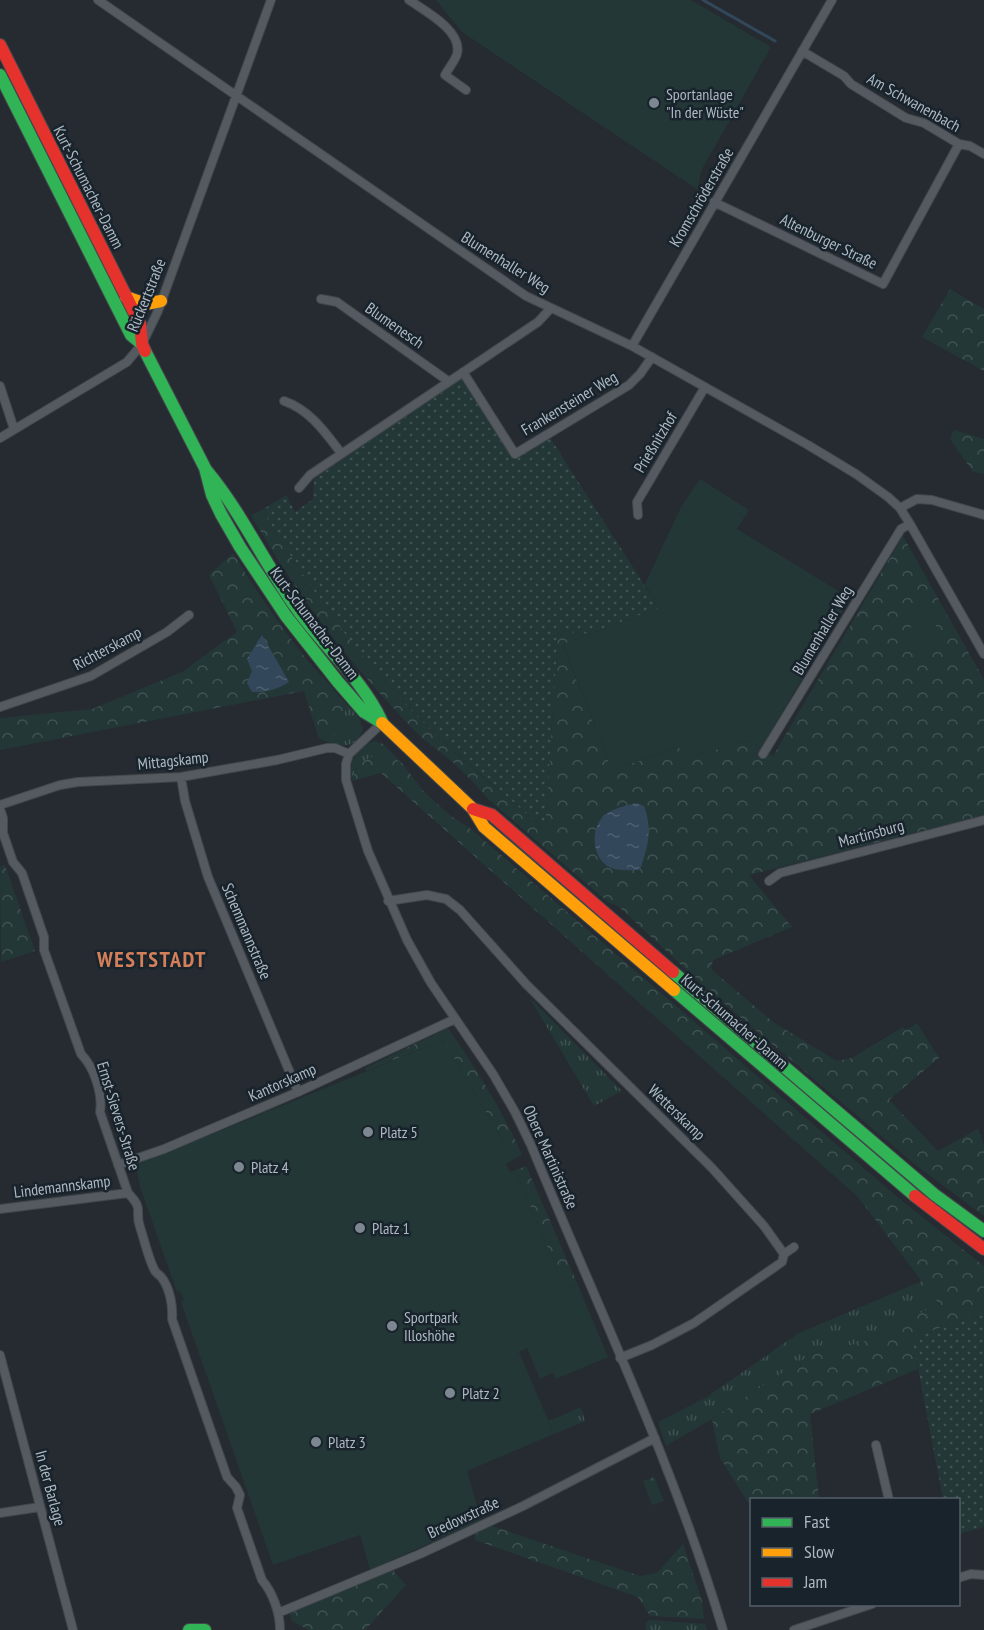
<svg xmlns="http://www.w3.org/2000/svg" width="984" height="1630" viewBox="0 0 984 1630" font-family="'PT Sans Narrow',sans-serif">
	<defs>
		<pattern id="grass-tufts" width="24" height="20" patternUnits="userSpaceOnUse" patternTransform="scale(1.5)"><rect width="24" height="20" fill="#233737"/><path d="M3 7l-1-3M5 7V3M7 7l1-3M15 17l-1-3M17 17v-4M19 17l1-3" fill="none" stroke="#405252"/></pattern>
		<pattern id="forest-crowns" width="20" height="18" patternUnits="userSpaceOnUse" patternTransform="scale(1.5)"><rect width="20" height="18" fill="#233737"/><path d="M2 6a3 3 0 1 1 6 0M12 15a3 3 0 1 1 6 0" fill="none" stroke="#405252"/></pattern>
		<pattern id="garden-dots" width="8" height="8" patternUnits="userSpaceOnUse" patternTransform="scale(1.5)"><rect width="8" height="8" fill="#233737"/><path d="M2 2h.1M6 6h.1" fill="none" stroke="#405252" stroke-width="1.8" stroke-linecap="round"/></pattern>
		<pattern id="water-ripples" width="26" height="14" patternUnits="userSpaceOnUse" patternTransform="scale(1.5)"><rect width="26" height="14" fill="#32485a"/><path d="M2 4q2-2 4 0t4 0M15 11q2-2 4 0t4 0" fill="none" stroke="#4d6070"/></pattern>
	</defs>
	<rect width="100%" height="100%" fill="#252b31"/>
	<path fill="url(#grass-tufts)" d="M339 696 359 717 363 729C354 753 338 745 319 739L334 735 345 708Z
		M375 741 383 744 403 764 385 752 355 769 352 781C348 763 356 745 375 741Z
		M529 997 622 1091 594 1106Z
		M922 1281 939 1304 861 1343 813 1353 712 1419 666 1446 658 1422 705 1398 799 1333Z
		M581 1407 585 1421 554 1434 549 1421Z
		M654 1477 664 1501 652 1505 643 1481Z
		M649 1620 705 1624 707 1630H646V1622Z"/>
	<path fill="url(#forest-crowns)" d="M950 289 984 309V371L922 337Z
		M954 430 984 439V474L973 472 950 439Z
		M262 510C304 578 350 645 405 704 448 750 498 789 545 830L558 631 589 634 563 645 612 770 678 747 693 756 748 740 773 756 903 536 984 680V815L749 875 792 927 713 960 711 969 773 1022 837 1061 852 1058 903 1027 906 1030 917 1023 939 1058 889 1100 938 1151 978 1129 984 1145V1216L917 1166 708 990 618 906 609 903 488 799C476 785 464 772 450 760 438 750 426 742 415 731 350 664 297 596 251 515Z
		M233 553C255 589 278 623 304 656 315 671 338 689 344 706 348 717 340 726 334 735L319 739 304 691 0 750V718L92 709 182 672 237 632 209 575Z
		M385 752 403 764 423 791 451 816 471 829 902 1201 984 1266V1313L913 1337 918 1369 810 1414 819 1499 752 1500 751 1507 720 1458 712 1419 813 1353 861 1343 939 1304 858 1197 381 773 352 781C356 762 367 758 385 752Z
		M5 865 35 951 1 962 0 867Z
		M448 1028C476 1069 502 1109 522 1155L514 1159 443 1040 366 1071 365 1068Z
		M526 1166 578 1285 571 1288 559 1275 515 1170Z
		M492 1526 640 1576 657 1573 683 1544 702 1601 704 1619 650 1616 638 1597 475 1540V1534Z
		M392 1569 406 1585 365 1630H309L292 1621 289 1612Z"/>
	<path fill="url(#garden-dots)" d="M463 378 514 458 549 436 659 608 589 634 558 631 545 830C499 789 449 750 406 705 349 646 304 578 262 510L286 495 295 512 313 499 314 479Z
		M984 1313V1527L959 1534 958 1500 943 1499 912 1337Z"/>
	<path fill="#233737" d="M436 0H691L771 47 701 171 698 190 462 32Z
		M700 479 749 510 737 529 850 598 761 748 748 740 693 756 678 747 612 770 563 644 658 608 645 584 681 507Z
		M918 606 940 613 926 655 904 647Z
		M443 1040 514 1159 506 1164 510 1172 515 1170 559 1275 565 1273 571 1288 578 1285 608 1357 556 1379 553 1373 540 1379 527 1348 519 1352 554 1434 467 1471 481 1520 370 1570 360 1535 273 1565 181 1302 184 1300 180 1291 177 1292 140 1187 136 1165Z"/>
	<path fill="url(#water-ripples)" d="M262 635 289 682C278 689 265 693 252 692L247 683 252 671 247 659Z
		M636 803 644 806C653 832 648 844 640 870 631 870 619 871 611 868 592 860 589 828 605 815 613 808 626 806 636 803Z"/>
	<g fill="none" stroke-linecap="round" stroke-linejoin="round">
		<path stroke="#32485a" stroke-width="3" d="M703 0 775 41"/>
		<defs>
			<path id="street" d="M98 0 526 296 632 346 808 445 856 474 888 497 900 508 910 524 984 654
				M409 0C425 11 463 31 457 54 455 61 448 69 445 75L466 90
				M802 51 844 76 851 84 906 118 924 123 959 144 970 146 984 154
				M714 202 883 284 959 144
				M321 299 337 302 448 381
				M632 346 832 0
				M463 372 515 454 629 385 640 374 652 357
				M0 386 14 429
				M284 401C310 410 325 432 341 453
				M0 438 127 362 142 344 158 311 271 0
				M299 488 310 475 538 322 551 308
				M900 508 917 499 932 500 984 515
				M638 515 637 502 705 387
				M0 707 91 676 167 632 189 615
				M382 723 349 754 346 764V780L368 851 407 940 431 983 493 1074 515 1112 531 1145C597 1306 673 1463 723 1630
				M763 754 901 529 910 524
				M181 777 185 801 208 877 298 1092
				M0 805 60 785 78 782 181 777 277 760 327 748H335L349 754
				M0 809 3 818V833L13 862 22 873 44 937V950L81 1054C94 1067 103 1094 100 1112L128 1193C145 1211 134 1209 140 1227 144 1239 149 1261 155 1271 157 1274 160 1275 162 1278 170 1289 173 1306 172 1319L227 1477 236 1487 240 1495 237 1508 262 1580C273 1593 280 1613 280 1630
				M769 881 780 873 984 820
				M388 901 427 895 446 899 460 910 526 984 712 1168 764 1226 784 1254 782 1262 694 1323 652 1345 620 1358
				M118 1165 164 1149 298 1092 455 1019
				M0 1209 128 1193
				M784 1254 794 1247
				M0 1355 73 1630
				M876 1445 889 1500
				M0 1513 40 1507
				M958 1578 971 1574 984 1575
				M278 1613 420 1554 523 1506 655 1438
				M794 1630 872 1604"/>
			<path id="fast" d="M0 75 131 335 142 344
				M145 351 205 468 212 495 221 514 240 547 286 616 338 682 364 712 382 723
				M207 471C242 513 265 565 297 609 324 647 363 680 382 722
				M673 972 935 1195 984 1231
				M674 990 915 1196
				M189 1630H205"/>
			<path id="slow" d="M126 297 146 304 161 301
				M382 723 473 809 484 827 674 990"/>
			<path id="jam" d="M0 45 140 324 142 344 145 351
				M473 809 492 815 673 972
				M915 1196 984 1249"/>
		</defs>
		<use href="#street" stroke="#42474c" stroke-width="10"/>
		<use href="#fast" stroke="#42474c" stroke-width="14"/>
		<use href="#slow" stroke="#42474c" stroke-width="14"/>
		<use href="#jam" stroke="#42474c" stroke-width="14"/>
		<use href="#street" stroke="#545a60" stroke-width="8"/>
		<use href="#fast" stroke="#30b455" stroke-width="12"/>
		<use href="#slow" stroke="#ff9f0a" stroke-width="12"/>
		<use href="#jam" stroke="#e5322d" stroke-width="12"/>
	</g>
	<g fill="#7d8791" stroke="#19232b" stroke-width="2">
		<circle cx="654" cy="103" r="6"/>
		<circle cx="368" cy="1132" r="6"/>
		<circle cx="239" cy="1167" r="6"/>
		<circle cx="360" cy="1228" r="6"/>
		<circle cx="392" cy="1326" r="6"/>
		<circle cx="450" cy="1393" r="6"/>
		<circle cx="316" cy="1442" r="6"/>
	</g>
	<g text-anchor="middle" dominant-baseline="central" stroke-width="5" stroke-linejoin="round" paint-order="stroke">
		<g font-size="16" fill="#adb9c4" stroke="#19232b" text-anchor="start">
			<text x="666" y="94">Sportanlage<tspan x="666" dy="18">"In der Wüste"</tspan></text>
			<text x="380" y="1132">Platz 5</text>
			<text x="251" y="1167">Platz 4</text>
			<text x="372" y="1228">Platz 1</text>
			<text x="404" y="1317">Sportpark<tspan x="404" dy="18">Illoshöhe</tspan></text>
			<text x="462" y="1393">Platz 2</text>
			<text x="328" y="1442">Platz 3</text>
		</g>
		<g font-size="16" fill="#adb9c4" stroke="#19232b">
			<text transform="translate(914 102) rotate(29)">Am Schwanenbach</text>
			<text transform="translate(89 187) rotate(63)">Kurt-Schumacher-Damm</text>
			<text transform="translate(701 197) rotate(-60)">Kromschröderstraße</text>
			<text transform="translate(829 241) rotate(26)">Altenburger Straße</text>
			<text transform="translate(506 262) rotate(32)">Blumenhaller Weg</text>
			<text transform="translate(146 295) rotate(-68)">Rückertstraße</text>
			<text transform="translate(395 325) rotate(35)">Blumenesch</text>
			<text transform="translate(569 403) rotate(-31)">Frankensteiner Weg</text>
			<text transform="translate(655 442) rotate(-59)">Prießnitzhof</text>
			<text transform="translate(315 623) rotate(53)">Kurt-Schumacher-Damm</text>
			<text transform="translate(822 630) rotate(-59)">Blumenhaller Weg</text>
			<text transform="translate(107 648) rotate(-28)">Richterskamp</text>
			<text transform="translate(173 760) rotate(-6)">Mittagskamp</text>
			<text transform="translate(871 833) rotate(-15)">Martinsburg</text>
			<text transform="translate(247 931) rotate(67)">Schemmannstraße</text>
			<text transform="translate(735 1021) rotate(41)">Kurt-Schumacher-Damm</text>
			<text transform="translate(282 1082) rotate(-24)">Kantorskamp</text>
			<text transform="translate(677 1112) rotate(44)">Wetterskamp</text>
			<text transform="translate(119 1116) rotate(73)">Ernst-Sievers-Straße</text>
			<text transform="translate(551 1157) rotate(66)">Obere Martinistraße</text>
			<text transform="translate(62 1186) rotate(-7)">Lindemannskamp</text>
			<text transform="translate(51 1488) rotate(75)">In der Barlage</text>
			<text transform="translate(463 1517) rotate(-25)">Bredowstraße</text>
		</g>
		<g font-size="22" font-weight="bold" letter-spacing="1.5" fill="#d27f5a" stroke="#19232b">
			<text x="152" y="959">WESTSTADT</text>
		</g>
	</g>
	<rect x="750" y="1498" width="210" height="108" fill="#19232b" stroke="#545f68" stroke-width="1.5"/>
	<rect x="762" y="1518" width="30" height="9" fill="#30b455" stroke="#545f68" stroke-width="1.5"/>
	<text x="804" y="1528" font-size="18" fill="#adb9c4">Fast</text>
	<rect x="762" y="1548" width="30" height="9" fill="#ff9f0a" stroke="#545f68" stroke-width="1.5"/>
	<text x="804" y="1558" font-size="18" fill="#adb9c4">Slow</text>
	<rect x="762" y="1578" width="30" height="9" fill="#e5322d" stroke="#545f68" stroke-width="1.5"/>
	<text x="804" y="1588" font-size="18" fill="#adb9c4">Jam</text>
</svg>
